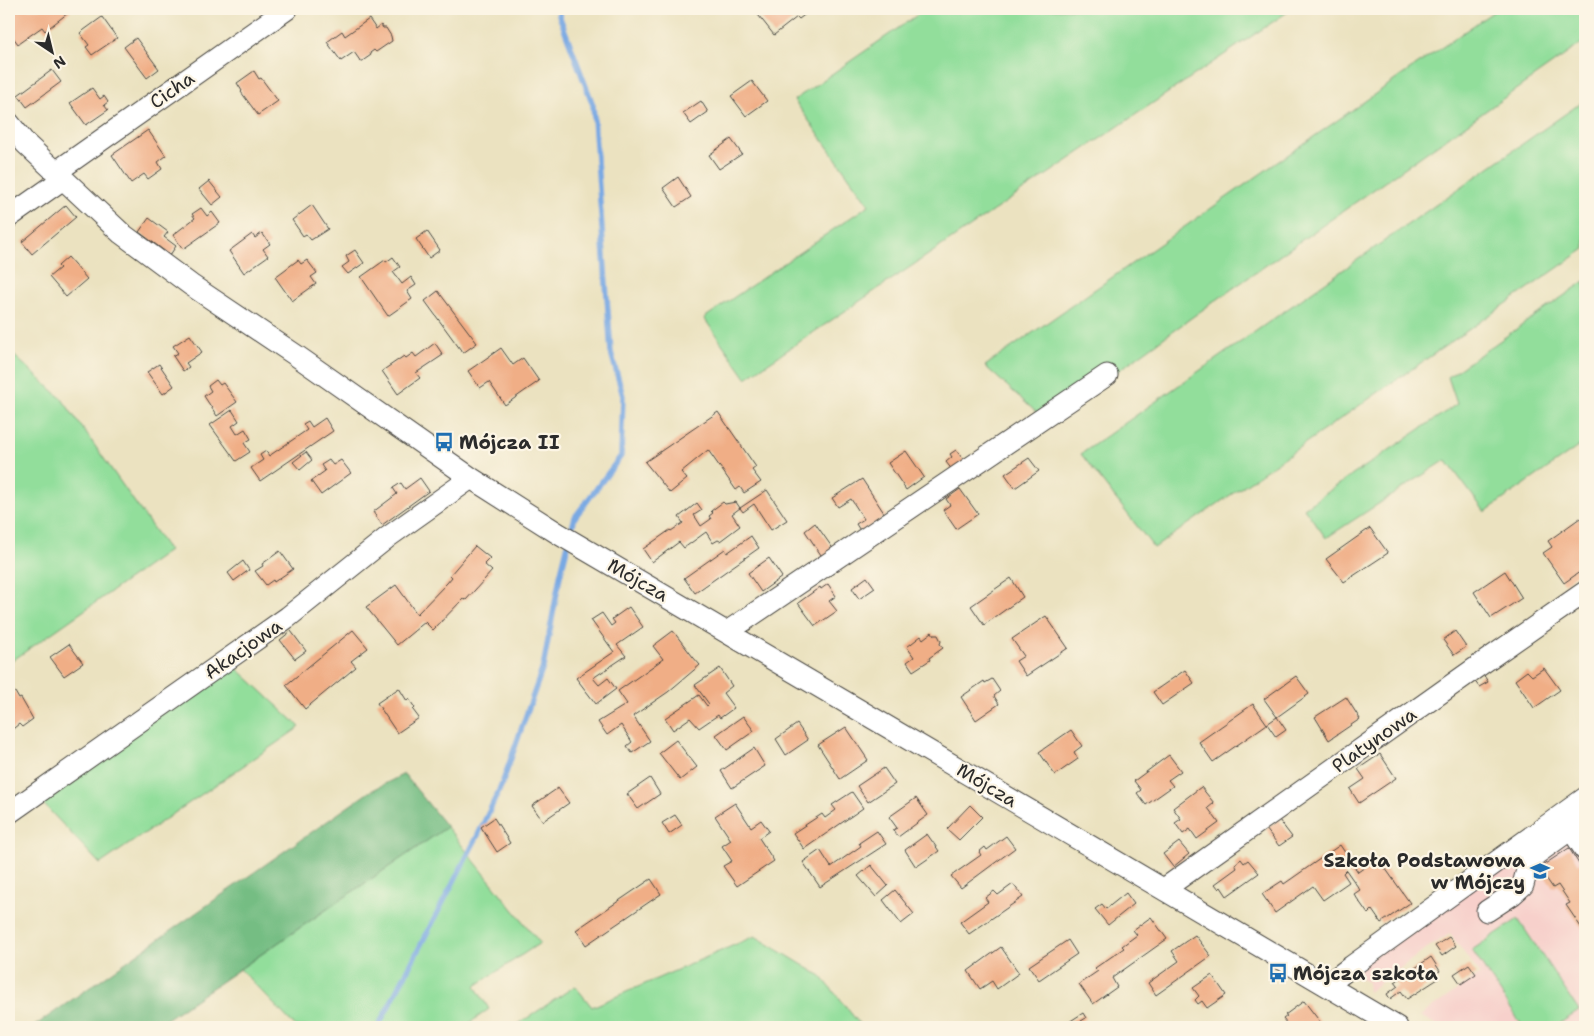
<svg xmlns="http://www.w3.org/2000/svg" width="1594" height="1036" viewBox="0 0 1594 1036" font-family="'Shantell Sans',sans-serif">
	<rect width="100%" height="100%" fill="#fcf5e5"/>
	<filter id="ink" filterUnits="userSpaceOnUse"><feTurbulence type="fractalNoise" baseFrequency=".02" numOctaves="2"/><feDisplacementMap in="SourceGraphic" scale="10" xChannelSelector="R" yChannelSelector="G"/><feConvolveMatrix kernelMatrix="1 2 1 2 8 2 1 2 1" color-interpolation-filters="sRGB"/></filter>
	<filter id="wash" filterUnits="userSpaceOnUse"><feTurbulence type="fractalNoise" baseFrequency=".0096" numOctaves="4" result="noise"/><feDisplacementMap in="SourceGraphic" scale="20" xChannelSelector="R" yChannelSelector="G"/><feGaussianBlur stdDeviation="1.12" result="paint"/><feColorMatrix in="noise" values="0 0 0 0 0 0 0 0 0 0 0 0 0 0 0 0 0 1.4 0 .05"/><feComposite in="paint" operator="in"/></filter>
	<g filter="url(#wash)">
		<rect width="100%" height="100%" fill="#ebe2c0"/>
		<path fill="#f7d0cb" d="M1585 809V1027H1440L1420 1016 1480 974 1450 934 1430 946 1368 992 1367 982 1349 973Z"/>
		<path fill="#92de9b" stroke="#5e8463" d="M926 9H1292L746 378 704 318 869 205 794 100Z
			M1497 9H1585V41L1198 313 1047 422 985 366Z
			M1585 100V249L1154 548 1081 454Z
			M1585 281V442L1485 512 1446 460 1326 538 1304 508 1457 404 1448 377Z
			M9 351 62 399 169 551 9 663Z
			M227 659 300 727 100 864 35 795Z
			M447 827 540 943 475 986 489 1009 464 1027H296L240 969Z
			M1518 919 1579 1011 1554 1027H1523L1472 950Z
			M755 936 821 976 862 1027H514L575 986 592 1007Z"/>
		<path fill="#75bd83" stroke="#507457" d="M404 774 447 827 155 1027H33L369 792Z"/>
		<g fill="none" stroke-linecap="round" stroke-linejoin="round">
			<path stroke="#79a9e3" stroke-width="5.5" d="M560 9 559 15 593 105 611 352 623 396 621 456 575 517 570 535
				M378 1027 477 837 502 784 543 667 560 576 568 544"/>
		</g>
		<g id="blocks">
			<path fill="#f0ae86" d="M9 9H73L45 31 42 27 18 44 10 33 9 34Z
				M757 9H804L807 13 799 19 797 17 774 35 755 11Z
				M102 17 117 38 92 55 86 47 89 45 80 33Z
				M369 19 376 29 381 25 383 28H386L391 36 392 41 376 52 374 50 370 53 371 55 361 62 354 52 341 61 327 42 342 31 345 36Z
				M136 38 159 69 147 78 124 47Z
				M52 70 61 82 27 107 18 95Z
				M254 71 259 79 261 78 278 101 258 115 241 92 242 91 237 83Z
				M752 81 767 101 746 116 731 96Z
				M92 88 100 99 104 96 108 102 104 105 108 110 86 125 70 103Z
				M701 101 708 112 691 124 683 113Z
				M148 130 166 156 158 162 162 169 148 179 144 174 131 183 112 155Z
				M731 139 742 154 719 169 709 155Z
				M678 177 691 197 676 207 663 188Z
				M209 181 222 197 212 205 199 189Z
				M66 205 76 217 32 254 22 242Z
				M312 205 328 229 311 240 306 234 303 236 292 220Z
				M201 208 207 216 212 212 220 223 183 249 173 235 195 218 192 214Z
				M149 218 168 232 164 237 176 246 170 255 139 232Z
				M427 231 440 250 429 258 416 239Z
				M262 233 270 244 263 249 268 256 244 273 229 251 252 234 255 238Z
				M355 250 364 263 348 274 342 267 349 262 346 256Z
				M68 257 87 279 66 297 49 277 60 268 58 266Z
				M393 257 400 267 393 272 402 284 411 277 416 285 407 291 412 299 388 316 361 277 385 260 386 262Z
				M298 260 301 264 307 260 317 273 311 277 316 284 292 301 275 277Z
				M438 291 477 343 463 353 425 301Z
				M190 335 202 352 186 363 189 367 183 371 173 356 178 353 173 346Z
				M435 343 443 355 416 373 420 378 398 394 382 371 404 356 406 358 413 353 416 357Z
				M501 348 513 365 523 358 539 381 505 405 489 382 480 388 468 371Z
				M159 364 174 386 163 394 147 372Z
				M216 380 220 385 223 383 237 402 217 416 204 396 211 391 208 386Z
				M232 410 239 421 232 426 237 434 245 429 251 439 244 443 250 452 236 461 210 425Z
				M718 412 756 467 752 470 761 482 744 493 740 487 736 490 708 450 681 472 687 479 670 493 645 462Z
				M325 418 333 431 260 481 251 468 263 460 260 455 266 451 269 456 307 430 303 424 308 421 312 427Z
				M956 450 965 462 953 471 946 462 952 457 950 454Z
				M906 451 924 477 906 490 888 463Z
				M306 452 312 460 300 470 293 462Z
				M1029 458 1039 471 1015 488 1005 474Z
				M329 460 333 465 341 460 351 473 321 495 311 481 325 471 321 465Z
				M420 478 429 491 382 525 373 512 397 494 393 488 401 483 405 489Z
				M862 479 886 516 861 532 856 524 864 519 851 499 838 507 832 498Z
				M960 489 978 514 956 529 943 510 950 505 946 499Z
				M767 490 787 520 771 530 754 504 743 512 740 508Z
				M723 502 725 504 736 502 740 508 732 514 740 526 720 541 718 540 713 543 706 532 684 548 679 542 652 562 643 549 670 530 671 531 683 523 679 517 697 503 702 510 694 515 701 526 711 519 709 516 713 513 711 511Z
				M1580 518 1585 524V564L1582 566 1584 569 1564 583 1543 553 1552 547 1548 541Z
				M815 523 834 550 823 558 805 531Z
				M1370 528 1388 553 1344 582 1326 559Z
				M751 536 759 548 695 593 684 578 725 549 727 553Z
				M475 546 490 558 484 564 492 571 466 600 463 599 433 630 425 622 397 645 366 607 396 585 417 614 447 583 452 577 450 575Z
				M280 551 293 569 274 582 273 580 266 585 255 571 263 566 262 564Z
				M769 558 782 577 761 592 748 573Z
				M243 561 249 570 234 581 228 573Z
				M1505 571 1522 598 1491 618 1474 592Z
				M867 577 875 588 859 599 852 588Z
				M1011 578 1023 597 984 625 971 606Z
				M828 584 836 596 829 601 837 611 815 626 798 603 820 587 821 589Z
				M629 607 643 627 617 645 626 656 593 678 599 685 608 678 616 689 596 704 576 678 614 652 591 620 602 613 611 626 615 623 612 619Z
				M1046 616 1068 648 1026 676 1016 661 1024 656 1012 639Z
				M353 630 368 648 351 661 356 667 305 709 286 685Z
				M291 631 306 651 295 659 280 640Z
				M673 631 693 657 700 665 668 692 633 716 650 741 632 753 627 746 632 742 621 725 607 735 598 722 627 704 618 691 663 659 653 646Z
				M1455 631 1466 647 1454 655 1443 640Z
				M932 632 934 635H938L941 641 940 644 943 648 929 658 930 660 913 671 907 662 914 657 907 647 921 636 923 639Z
				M69 644 83 663 64 676 50 657Z
				M720 668 732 686 723 693 734 708 720 718 718 715 699 728 690 718 673 730 665 718 699 695 707 706 709 704 695 685Z
				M1544 668 1560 690 1534 708 1515 680 1527 671 1532 676Z
				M1185 670 1194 683 1162 705 1153 692Z
				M1483 674 1488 682 1479 687 1474 680Z
				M1296 676 1309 694 1277 717 1264 699Z
				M992 679 1000 691 994 696 999 704 976 720 961 697 984 681 985 683Z
				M399 688 407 701 409 699 415 708 413 710 419 718 397 733 377 703Z
				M9 691 15 692 19 699 21 698 33 719 22 727 19 724 9 732Z
				M1346 697 1360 719 1329 740 1315 717Z
				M1253 704 1267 724 1213 762 1199 742Z
				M743 716 754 731 727 750 716 735Z
				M1277 717 1286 730 1276 737 1267 724Z
				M797 724 808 740 786 755 776 739Z
				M846 727 868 760 840 779 818 745Z
				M1071 730 1082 746 1074 752 1078 759 1055 775 1039 752Z
				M676 740 697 767 680 780 659 753Z
				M754 748 765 766 732 788 721 771Z
				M1380 754 1396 778 1359 803 1350 789 1365 779 1358 769Z
				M1169 755 1181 771 1168 780 1173 786 1146 805 1137 793 1141 790 1134 781Z
				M884 768 895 784 868 802 857 786Z
				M650 778 660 794 638 809 627 794Z
				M1201 787 1214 803 1208 808 1219 823 1197 839 1190 829 1183 834 1175 823 1181 819 1173 808Z
				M558 788 569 803 543 821 532 806Z
				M852 792 863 808 804 849 793 833 822 814 825 818 836 810 832 805Z
				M916 798 928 815 898 837 893 830 897 828 889 817Z
				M735 803 751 827 761 820 769 831 759 838 774 861 737 886 723 866 732 861 722 846 731 840 715 816Z
				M970 805 982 817 959 840 947 829Z
				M675 815 682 825 669 834 662 823Z
				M494 818 510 843 497 852 481 827Z
				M1279 820 1292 837 1279 846 1266 829Z
				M877 831 886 844 820 887 803 862 820 850 831 867 861 846 859 843Z
				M927 834 939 851 916 867 905 850Z
				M1006 836 1015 848 961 888 951 876 981 855 979 852 985 847 987 850Z
				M1179 842 1189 854 1173 867 1163 854Z
				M1340 845 1358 872 1378 858 1410 903 1381 923 1372 910 1368 914 1354 894 1360 890 1346 870 1343 873 1349 882 1323 900 1313 886 1275 913 1262 894 1282 881 1284 884Z
				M1569 848 1579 864 1585 860V873L1583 875 1585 878V933L1566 905 1570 903 1558 885 1553 888 1539 868Z
				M1241 859 1244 863 1248 860 1259 873 1227 896 1221 887 1219 889 1215 884 1237 868 1235 864Z
				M871 865 888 886 876 897 858 876Z
				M651 879 661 894 586 945 576 930Z
				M1013 884 1023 897 969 934 960 922 988 902 985 898 994 891 998 895Z
				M895 890 914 914 901 924 883 900Z
				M1126 893 1134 904 1108 925 1095 909 1102 904 1106 909Z
				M1151 917 1167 939 1112 978 1117 987 1093 1004 1079 984 1098 971 1095 968 1124 948 1122 946 1137 935 1133 930Z
				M1195 935 1211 956 1156 995 1148 983 1179 961 1172 951Z
				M1449 937 1456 946 1442 956 1435 946Z
				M1068 940 1077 954 1039 980 1029 966Z
				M1001 947 1019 973 997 989 992 981 980 989 968 971Z
				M1431 957 1440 971 1435 974 1438 979 1407 999 1401 991 1390 999 1387 994 1398 986 1395 982Z
				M1469 964 1476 974 1461 984 1454 974Z
				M1212 975 1226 995 1207 1008 1202 1001 1198 1004 1195 1000 1199 996 1193 988Z
				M1304 1001 1321 1023 1315 1027H1283L1287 1024 1283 1019 1287 1016 1285 1015Z
				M1083 1013 1086 1018 1081 1021 1085 1027H1061Z"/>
		</g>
	</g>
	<g filter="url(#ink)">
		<use href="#blocks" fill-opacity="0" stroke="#484641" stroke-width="1"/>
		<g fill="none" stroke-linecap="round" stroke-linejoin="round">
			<defs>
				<path id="minor" d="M9 123 25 143 121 233 191 285 297 356 471 478 559 534 893 730 1397 1027
					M56 172 287 9
					M9 217 63 179
					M727 632 1107 375
					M9 813 288 617 388 537 471 478
					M1585 819 1571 829 1585 850
					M1164 889 1477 667 1585 592
					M1487 911 1513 894 1523 885 1528 866 1535 855 1571 829
					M1327 985 1352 966 1585 798"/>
			</defs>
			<use href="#minor" stroke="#484641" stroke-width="23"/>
			<use href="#minor" stroke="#fff" stroke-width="21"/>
		</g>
	</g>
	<defs>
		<symbol id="bus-bare" viewBox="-9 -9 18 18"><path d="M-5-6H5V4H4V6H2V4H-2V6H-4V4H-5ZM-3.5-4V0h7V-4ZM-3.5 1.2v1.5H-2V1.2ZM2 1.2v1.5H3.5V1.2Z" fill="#1f6fb2" stroke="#fcf5e5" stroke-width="2.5" paint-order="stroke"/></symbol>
		<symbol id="school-bare" viewBox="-9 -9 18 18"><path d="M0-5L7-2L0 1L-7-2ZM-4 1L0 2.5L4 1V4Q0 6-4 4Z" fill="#1f6fb2" stroke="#fcf5e5" stroke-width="2.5" paint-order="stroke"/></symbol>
	</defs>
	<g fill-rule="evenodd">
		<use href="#bus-bare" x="430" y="428" width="28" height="28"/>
		<use href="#school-bare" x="1526" y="857" width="28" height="28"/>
		<use href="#bus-bare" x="1264" y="959" width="28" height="28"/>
	</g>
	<g text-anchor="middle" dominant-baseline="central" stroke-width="4.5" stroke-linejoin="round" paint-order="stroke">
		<g font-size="19" fill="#2b2b2b" stroke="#fcf5e5">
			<text transform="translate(172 90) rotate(-35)">Cicha</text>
			<text transform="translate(638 580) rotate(30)">Mójcza</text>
			<text transform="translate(243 649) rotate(-35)">Akacjowa</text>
			<text transform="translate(1374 740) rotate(-35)">Platynowa</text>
			<text transform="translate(987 785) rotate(31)">Mójcza</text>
		</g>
		<g font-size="19" font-weight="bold" fill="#2b2b2b" stroke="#fcf5e5" text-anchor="start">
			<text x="459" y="442">Mójcza II</text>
			<text x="1525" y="860" text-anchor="end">Szkoła Podstawowa<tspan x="1525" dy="22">w Mójczy</tspan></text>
			<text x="1293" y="973">Mójcza szkoła</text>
		</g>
	</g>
	<rect width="1594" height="1036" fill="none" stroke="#fcf5e5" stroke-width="30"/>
	<g transform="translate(52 52) rotate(145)" stroke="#fcf5e5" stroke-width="4" paint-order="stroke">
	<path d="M0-4L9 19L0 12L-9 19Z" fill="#2b2b2b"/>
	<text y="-8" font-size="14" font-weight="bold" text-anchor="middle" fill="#2b2b2b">N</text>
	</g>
</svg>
